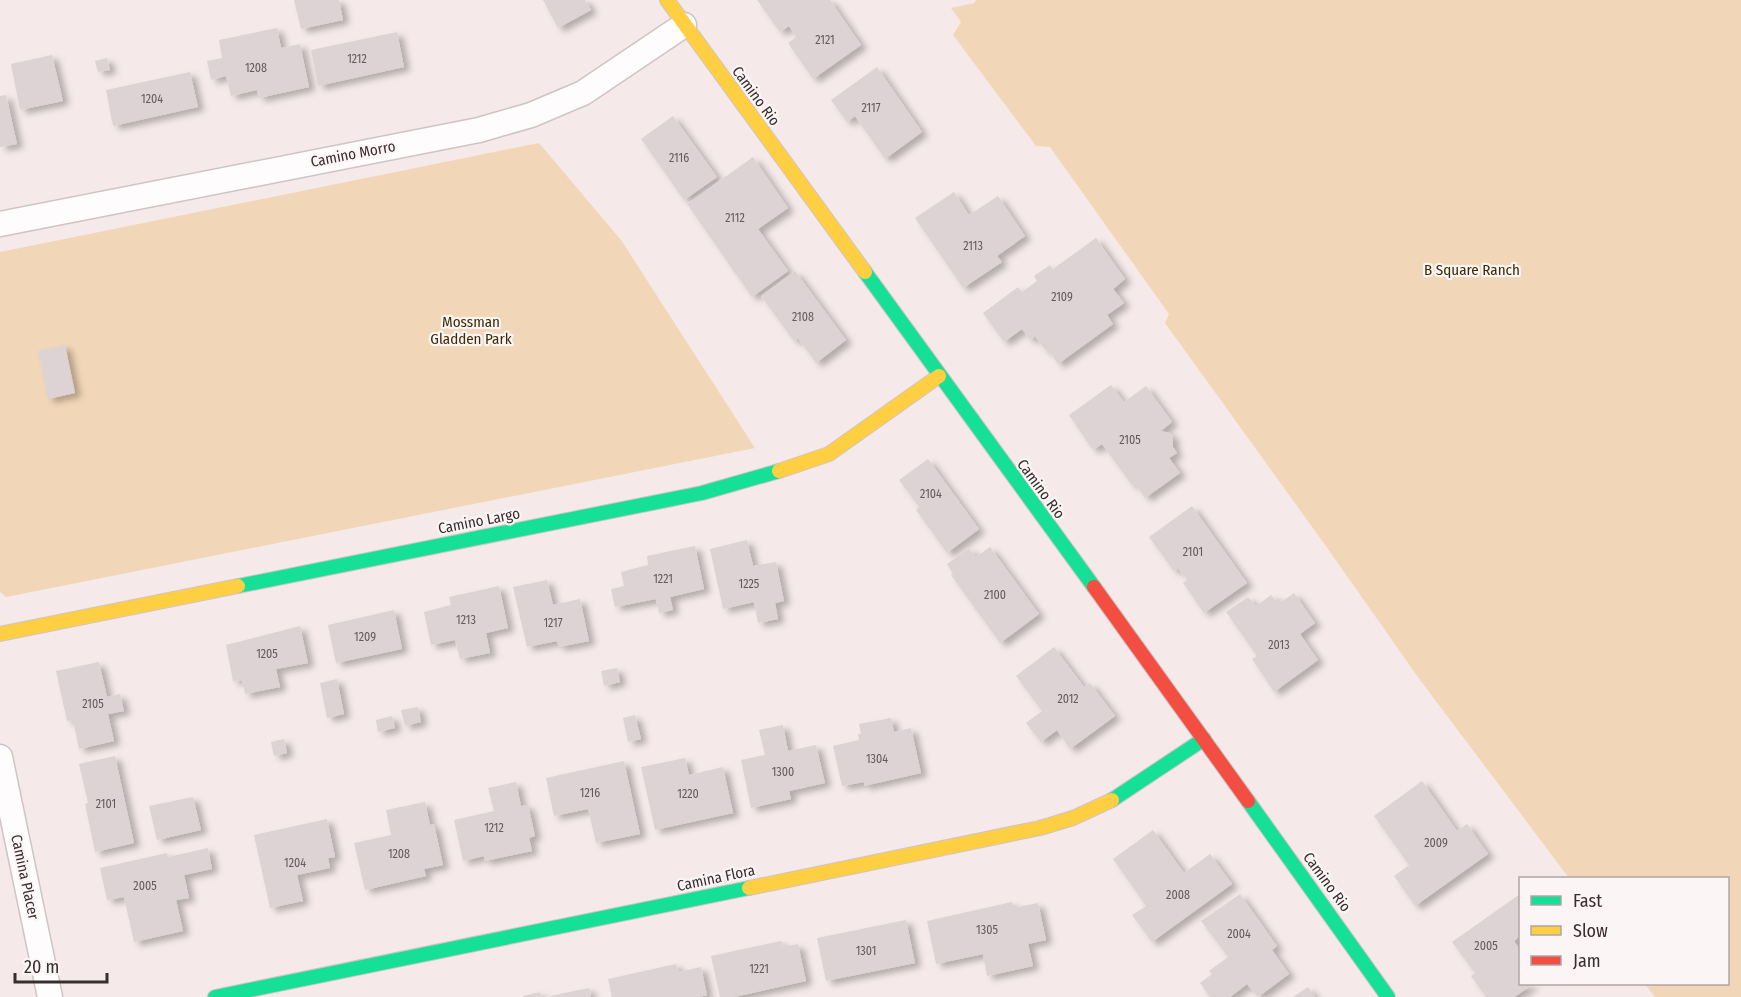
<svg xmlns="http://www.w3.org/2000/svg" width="1741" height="997" viewBox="0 0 1741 997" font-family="'Fira Sans Condensed',sans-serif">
	<defs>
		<filter id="shadow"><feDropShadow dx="6" dy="4" stdDeviation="3" flood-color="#0004"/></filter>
	</defs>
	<rect width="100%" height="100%" fill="#f5e9e9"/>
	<path fill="#f1d7b7" d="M976 0H1741V997H1655L1645 984H1728V878H1569L1420 680 1323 542 1165 323 1169 314 1050 147 1036 146 953 35 961 22 951 8 974 3Z
		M539 143 621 240 755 448 6 597 0 592V252Z"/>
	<path fill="#ddd2d4" filter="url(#shadow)" d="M294 0H339L343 20 301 29Z
		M543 0H585L591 10 558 28Z
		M757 0H830L861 45 813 79 788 43 796 37 789 26 780 32Z
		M277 28 281 48 300 44 309 87 259 98 257 90 231 96 226 76 211 80 207 61 222 58 219 40Z
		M397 32 404 67 318 86 311 50Z
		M52 55 63 101 20 110 11 64Z
		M107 58 110 70 98 72 95 61Z
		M877 67 922 132 885 159 855 116 847 122 831 100Z
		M190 72 198 107 113 126 106 90Z
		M6 95 17 144 0 147V96Z
		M673 116 717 177 684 200 641 139Z
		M753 157 788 208 758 229 788 271 752 297 687 204Z
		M954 192 969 215 998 196 1025 236 997 256 1002 262 963 288 915 218Z
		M1096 238 1125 279 1113 289 1124 303 1107 315 1113 324 1058 364 1048 349 1046 351 1035 336 1030 340 1022 329 1004 342 983 313 1018 287 1022 292 1037 281 1034 276 1050 265 1053 269Z
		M795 271 846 340 816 363 798 338 794 341 761 296Z
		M65 345 75 393 48 399 38 351Z
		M1111 385 1124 402 1146 386 1172 422 1161 431 1170 433 1173 437V447L1177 453 1169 458 1180 473 1145 498 1135 483 1132 485 1102 444 1093 450 1069 415Z
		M928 459 979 529 947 553 916 510 919 507 899 480Z
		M1192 506 1247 583 1204 613 1183 583 1187 580 1178 568 1174 571 1149 537Z
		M747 540 753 566 776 562 784 601 775 603 778 619 758 623 754 602 723 609 710 549Z
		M695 546 704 589 670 597 673 610 659 613 656 599 615 607 611 589 624 586 621 572 648 565 647 556Z
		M990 547 1039 614 1000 643 951 575 953 574 947 564 969 548 976 557Z
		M547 580 553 605 580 599 589 641 559 647 557 641 527 647 513 587Z
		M499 586 508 628 486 633 490 653 460 659 455 640 431 645 424 612 451 605 449 597Z
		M1294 593 1315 623 1300 634 1318 660 1274 692 1252 659 1257 656 1226 612 1248 597 1256 606 1271 595 1275 600 1279 598 1281 602Z
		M394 610 402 649 336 663 328 625Z
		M300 626 308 663 276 669 280 687 245 694 242 680 233 681 226 645Z
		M1054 647 1084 687 1090 683 1115 716 1070 749 1057 730 1041 742 1026 723 1042 711 1016 676Z
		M99 662 107 697 120 694 124 711 108 714 114 741 79 749 73 720 67 721 56 671Z
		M617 668 620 682 604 686 601 671Z
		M337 679 344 714 327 718 320 683Z
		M418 707 421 722 405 726 401 710Z
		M635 715 641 739 628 742 623 718Z
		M392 716 395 728 378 732 376 720Z
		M891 718 894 732 911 728 921 773 864 786V782L842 786 833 746 859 740 858 734H861L859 724Z
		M783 725 788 751 816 745 825 783 789 791 791 799 751 808 741 760 765 755 759 730Z
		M284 739 287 753 274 756 271 742Z
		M115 756 134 843 95 852 85 804 88 803 79 764Z
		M685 758 689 775 723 767 733 813 655 830 641 767Z
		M624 761 640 834 596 843 588 809 554 816 546 778Z
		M1422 781 1457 831 1467 824 1488 854 1415 906 1394 876 1409 865 1374 816Z
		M516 782 521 806 528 805 535 836 529 838 532 851 485 861 484 856 463 861 454 820 494 811 488 788Z
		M193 797 201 830 157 840 149 806Z
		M425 802 430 825 434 824 443 865 424 869 426 876 365 890 354 843 391 835 386 810Z
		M327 819 335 857 328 858 330 868 297 875 303 901 270 908 254 835Z
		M1153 830 1184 873 1210 854 1232 884 1152 942 1132 915 1146 906 1113 859Z
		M208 848 212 869 184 875 189 898 176 900 183 931 134 942 124 897 107 900 100 868 167 853 168 857Z
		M1240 894 1277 946 1272 950 1289 974 1258 997 1247 984 1230 997H1210L1200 983 1212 974 1209 971 1228 957 1201 921Z
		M1520 894V936L1514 941 1520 950V984H1534L1514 997H1486L1471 976 1475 973 1452 942Z
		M1012 902 1013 908 1038 903 1046 940 1028 944 1033 966 987 976 983 954 936 964 927 921Z
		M906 920 915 963 826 981 817 938Z
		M781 941 783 947 798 944 806 981 734 997H720L711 956Z
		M676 964 679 972 701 967 707 995 699 997H612L608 979Z
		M1308 987 1315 997H1293Z
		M589 988 591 997H550V996Z
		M540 992 541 997H523V996Z"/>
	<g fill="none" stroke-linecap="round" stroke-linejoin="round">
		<defs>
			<path id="street" d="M0 224 479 130 531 115 583 93 684 25
				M0 757 50 997"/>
			<path id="fast" d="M865 272 1094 587
				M238 586 702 493 779 471
				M1112 800 1204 739
				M1248 801 1388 997
				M215 997 749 888"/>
			<path id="slow" d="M667 0 865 272
				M779 471 829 454 939 376
				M0 634 238 586
				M749 888 1040 828 1073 818 1112 800"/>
			<path id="jam" d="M1094 587 1248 801"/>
		</defs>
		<use href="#street" stroke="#cfc4c4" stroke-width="27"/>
		<use href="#fast" stroke="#cfc4c4" stroke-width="16"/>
		<use href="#slow" stroke="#cfc4c4" stroke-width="16"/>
		<use href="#jam" stroke="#cfc4c4" stroke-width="16"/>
		<use href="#street" stroke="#fefcfc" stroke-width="24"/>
		<use href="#fast" stroke="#16e098" stroke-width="14"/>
		<use href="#slow" stroke="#ffcf43" stroke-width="14"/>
		<use href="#jam" stroke="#f24e42" stroke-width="14"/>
	</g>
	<g text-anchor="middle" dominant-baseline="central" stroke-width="4.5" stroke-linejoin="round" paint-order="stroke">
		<g font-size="12" fill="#645a5b">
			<text x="825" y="40">2121</text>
			<text x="357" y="59">1212</text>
			<text x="256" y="68">1208</text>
			<text x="152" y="99">1204</text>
			<text x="871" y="108">2117</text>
			<text x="679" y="158">2116</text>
			<text x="735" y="218">2112</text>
			<text x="973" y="246">2113</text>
			<text x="1062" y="297">2109</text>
			<text x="803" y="317">2108</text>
			<text x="1130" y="440">2105</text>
			<text x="931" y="494">2104</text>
			<text x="1193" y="552">2101</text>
			<text x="663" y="579">1221</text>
			<text x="749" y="584">1225</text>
			<text x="995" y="595">2100</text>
			<text x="466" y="620">1213</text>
			<text x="553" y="623">1217</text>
			<text x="365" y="637">1209</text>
			<text x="1279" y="645">2013</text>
			<text x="267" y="654">1205</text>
			<text x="1068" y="699">2012</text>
			<text x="93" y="704">2105</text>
			<text x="877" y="759">1304</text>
			<text x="783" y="772">1300</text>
			<text x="590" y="793">1216</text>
			<text x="688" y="794">1220</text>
			<text x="106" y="804">2101</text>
			<text x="494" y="828">1212</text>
			<text x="1436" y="843">2009</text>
			<text x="399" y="854">1208</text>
			<text x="295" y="863">1204</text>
			<text x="145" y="886">2005</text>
			<text x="1178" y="895">2008</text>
			<text x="987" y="930">1305</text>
			<text x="1239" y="934">2004</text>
			<text x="1486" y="946">2005</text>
			<text x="866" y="951">1301</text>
			<text x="759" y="969">1221</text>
		</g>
		<g font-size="15" fill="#392e2f" stroke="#fcf5f6">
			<text transform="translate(756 96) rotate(54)">Camino Rio</text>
			<text transform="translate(353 154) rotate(-11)">Camino Morro</text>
			<text transform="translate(1041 489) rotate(54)">Camino Rio</text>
			<text transform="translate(479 521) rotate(-11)">Camino Largo</text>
			<text transform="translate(25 877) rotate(78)">Camina Placer</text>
			<text transform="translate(716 878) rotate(-12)">Camina Flora</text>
			<text transform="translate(1327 882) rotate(54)">Camino Rio</text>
		</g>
		<g font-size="15" fill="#3f2a02" stroke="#fcf5f6">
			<text x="1472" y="270">B Square Ranch</text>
			<text x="471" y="322">Mossman<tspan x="471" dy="17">Gladden Park</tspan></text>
		</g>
	</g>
	<rect x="1519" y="877" width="210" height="108" fill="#fcf5f6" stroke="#aea5a6" stroke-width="1.5"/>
	<rect x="1531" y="896" width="30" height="9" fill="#16e098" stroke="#aea5a6" stroke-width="1.5"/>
	<text x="1573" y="907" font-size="18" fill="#392e2f">Fast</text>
	<rect x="1531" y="926" width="30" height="9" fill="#ffcf43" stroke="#aea5a6" stroke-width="1.5"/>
	<text x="1573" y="937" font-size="18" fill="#392e2f">Slow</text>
	<rect x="1531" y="956" width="30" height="9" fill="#f24e42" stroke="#aea5a6" stroke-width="1.5"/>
	<text x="1573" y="967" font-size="18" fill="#392e2f">Jam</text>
	<path d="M15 973v9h92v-9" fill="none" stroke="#392e2f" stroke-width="3"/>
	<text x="24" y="973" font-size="18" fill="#392e2f" stroke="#fcf5f6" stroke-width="4.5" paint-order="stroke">20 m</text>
</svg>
